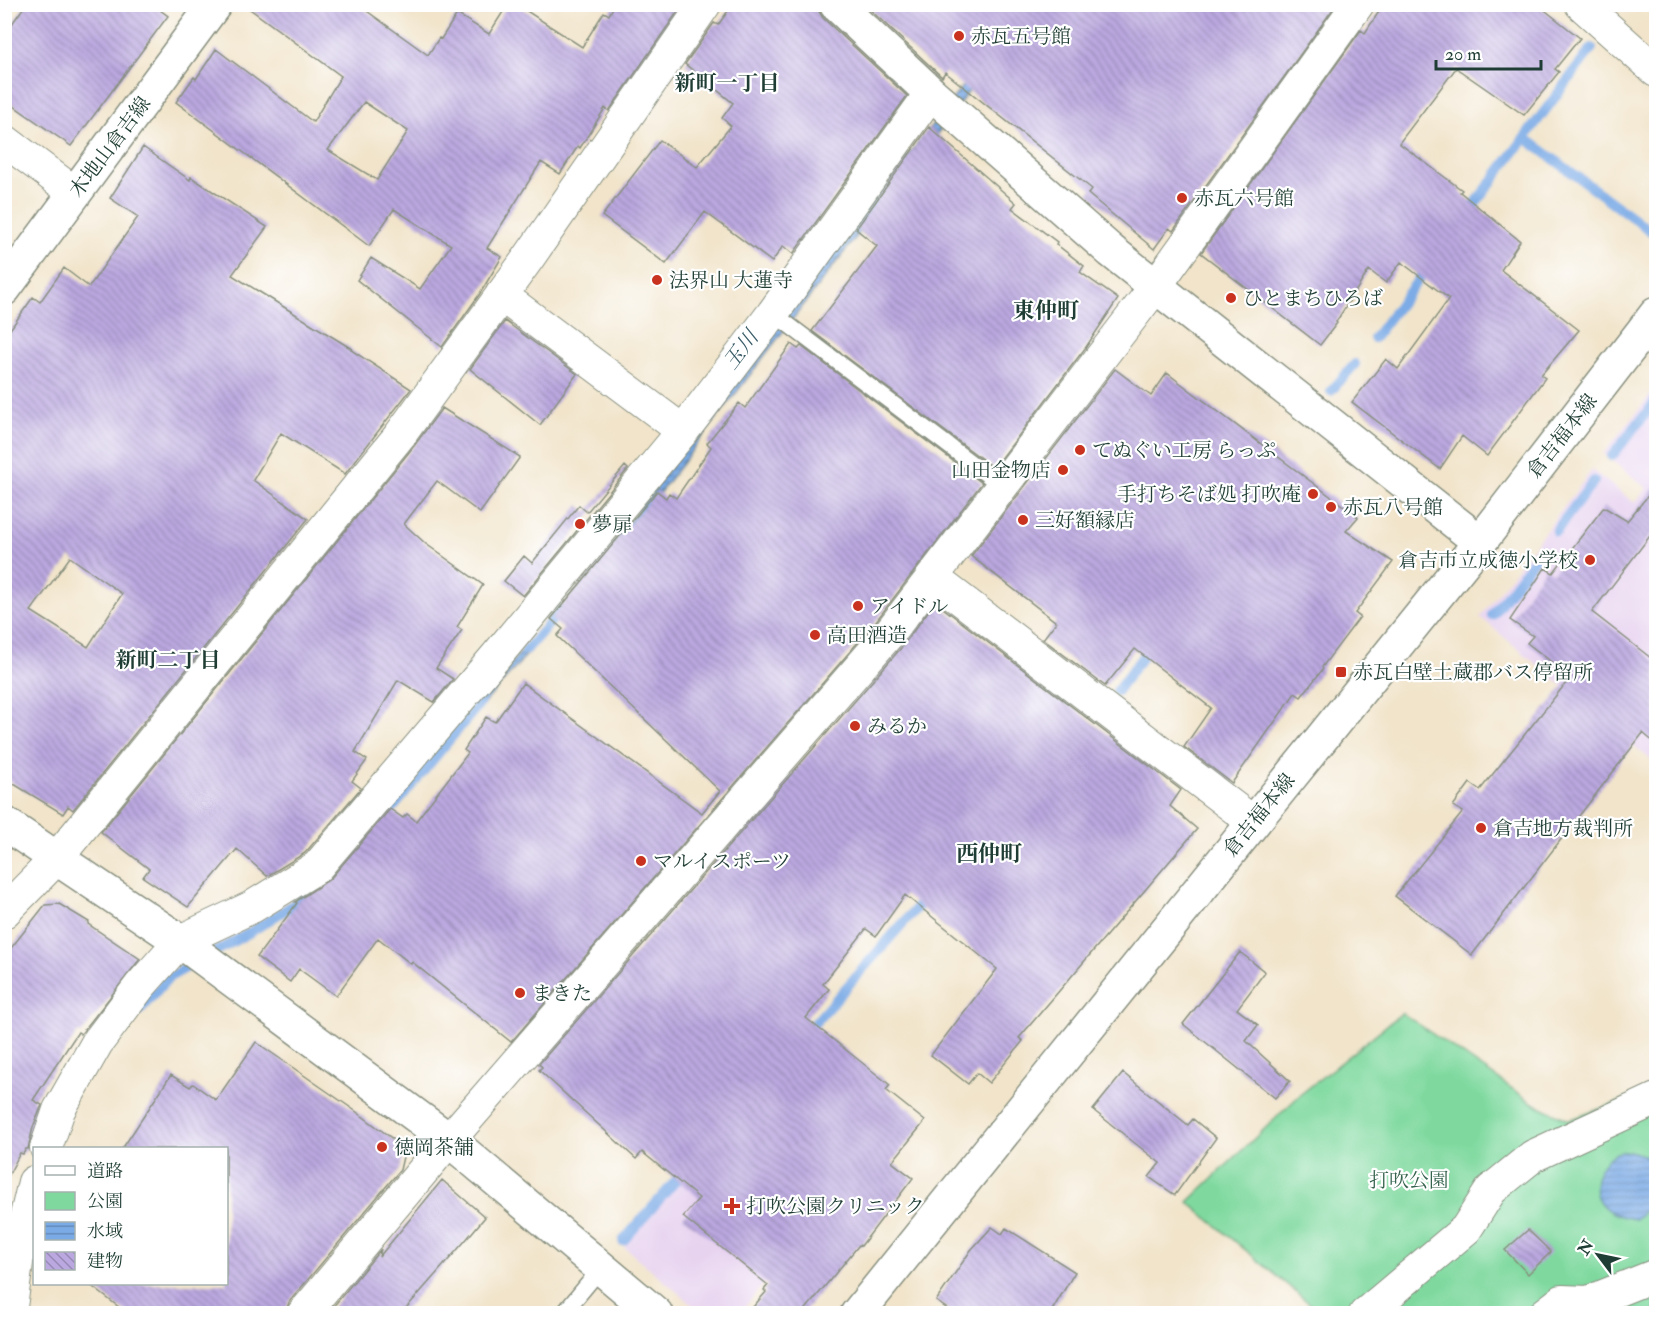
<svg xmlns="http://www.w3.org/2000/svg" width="1661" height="1318" viewBox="0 0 1661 1318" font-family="'IM FELL Double Pica','Noto Serif JP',serif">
	<defs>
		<pattern id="water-rules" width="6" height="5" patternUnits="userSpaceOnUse" patternTransform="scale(1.5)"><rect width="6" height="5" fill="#7babe6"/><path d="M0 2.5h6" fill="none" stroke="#648cbb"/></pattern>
		<pattern id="building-back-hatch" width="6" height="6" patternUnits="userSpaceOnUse" patternTransform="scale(1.5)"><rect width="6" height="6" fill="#bba8e0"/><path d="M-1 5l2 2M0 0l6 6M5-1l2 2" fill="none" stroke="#978ab6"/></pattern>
	</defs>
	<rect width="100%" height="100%" fill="#fff"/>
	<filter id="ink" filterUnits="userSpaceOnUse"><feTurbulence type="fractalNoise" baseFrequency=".0167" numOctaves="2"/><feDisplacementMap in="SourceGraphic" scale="12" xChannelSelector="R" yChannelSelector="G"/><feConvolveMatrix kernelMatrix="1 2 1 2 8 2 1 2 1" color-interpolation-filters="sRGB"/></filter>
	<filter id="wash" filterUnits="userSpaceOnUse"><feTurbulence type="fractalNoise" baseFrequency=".008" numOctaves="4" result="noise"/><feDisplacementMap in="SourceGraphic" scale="24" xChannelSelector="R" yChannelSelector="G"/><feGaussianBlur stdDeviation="1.35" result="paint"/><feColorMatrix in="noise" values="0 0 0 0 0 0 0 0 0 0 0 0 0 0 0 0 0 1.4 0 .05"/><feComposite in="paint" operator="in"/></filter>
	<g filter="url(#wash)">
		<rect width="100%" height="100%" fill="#f1e4ca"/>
		<path fill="#e7d2ef" d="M1656 388V764L1480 617 1592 470 1635 503 1647 488 1603 454Z
			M736 1118 802 1237 740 1313H702L624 1247Z"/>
		<path fill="#7fd99f" stroke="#4f8b6a" stroke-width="1.5" d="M1402 1013 1533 1103 1569 1120 1641 1094 1656 1086V1313H1321L1188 1202 1301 1094Z"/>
		<path fill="url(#water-rules)" stroke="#4d748d" stroke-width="1.5" d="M1019 5 987 66 933 140 834 265 602 568 596 565 873 200 962 87Z
			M532 639 537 643 475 714 471 710Z
			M1629 1151C1661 1158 1659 1171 1656 1201L1635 1219C1624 1217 1613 1215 1604 1207 1588 1192 1596 1163 1615 1154 1619 1152 1625 1152 1629 1151Z"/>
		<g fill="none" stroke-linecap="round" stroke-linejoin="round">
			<path stroke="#7babe6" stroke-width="10" d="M1528 140 1656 235
				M1466 216 1592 48
				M1374 338 1428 267
				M1331 391 1355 364
				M1612 456 1656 401
				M1556 531 1594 481
				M1492 615 1541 550
				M526 650 561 610
				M1117 691 1151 645
				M383 820 480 703
				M140 1010 168 978 249 933 307 896
				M805 1034 928 895
				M623 1241 686 1169"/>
		</g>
		<g id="blocks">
			<path fill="url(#building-back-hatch)" fill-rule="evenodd" d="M26 4H152L168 16 71 146 4 99V35Z
				M243 4H357L428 55 439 38 441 39 457 14 489 34 508 4H516L582 47 604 12 609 15 615 4H683L609 111 605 108 580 148 578 146 560 174 541 162 487 248 502 257 479 295 442 347 357 280 371 258 420 289 451 245 394 209 369 246 176 102 194 77 196 79 216 49 313 122 341 76ZM364 102 408 131 377 180 328 150Z
				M733 4H818V10L823 18 907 96 793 254 783 246 772 262 705 212 666 264 602 216 660 140 697 167 731 126 722 118 733 103 685 64 714 23 718 25Z
				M864 4H1327L1333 9 1173 231 1169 228 1154 249 1088 194 1092 189 945 72 942 77Z
				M1384 4H1537L1580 38 1555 69 1559 72 1524 115 1456 68 1399 143 1462 190 1460 192 1520 241 1501 270 1579 330 1541 375 1545 378 1487 456 1462 436 1440 469 1352 402 1386 359 1398 369 1449 299 1401 262 1386 283 1369 270 1336 322 1337 323 1320 345 1201 253 1361 30 1365 33Z
				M929 127 1016 203 1012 208 1057 242 1056 244 1084 266 1080 272 1118 299 1086 347 994 468 812 331 877 246 856 229Z
				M143 147 190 180 191 177 267 227 232 275 352 349 351 350 411 389 345 474 281 433 253 480 308 519 73 810 68 806 63 814 4 778V338L33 297 40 302 64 268 89 287 138 217 110 198ZM70 557 122 594 88 647 31 611Z
				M505 321 577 374 540 425 470 369Z
				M791 344 798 349 801 346 982 483 873 625 511 1042 412 962 411 964 378 938 336 996 299 969 290 982 257 957 297 903 295 902 330 879 390 809 403 818 407 814 416 821 468 753 464 750 486 717 495 722 523 683 702 813 720 791 557 636 563 629 551 619 657 491 666 498 669 493 676 498 711 447 707 443 739 403 745 408Z
				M1115 369 1151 396 1167 373 1358 517 1346 531 1393 562 1355 613 1360 617 1322 667 1323 669 1301 697 1295 693 1232 783 1184 747 1211 708 1135 649 1105 686 1043 639 1056 622 971 556Z
				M442 408 520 457 480 513 437 481 404 524 426 544 483 585 457 627 462 630 436 668 453 679 434 702 398 680 355 752 367 760 352 781 361 788 305 853 267 876 237 849 188 907 143 877 149 869 101 832 414 446Z
				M625 466 628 469 523 596 504 581 524 556 532 563 579 505 587 512Z
				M1656 486V528L1592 612 1656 662V744L1643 733 1472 955 1395 896 1463 812 1453 806 1470 783 1480 790 1571 677 1527 643 1533 636 1510 620 1545 568 1553 573 1604 507 1627 521Z
				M935 602 1181 790 1170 806 1197 829 1019 1038 1023 1041 989 1083 977 1073 968 1084 931 1055 997 969 905 895 876 936 866 929 823 984 829 989 806 1018 890 1085 886 1090 925 1121 892 1162 913 1178 861 1246 859 1245 802 1314H747L766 1292 764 1290 768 1285 683 1217 699 1198 642 1152 636 1159 539 1070 542 1067 539 1064 901 648Z
				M59 904 89 922 88 924 140 959 81 1034 78 1032 33 1100 42 1105 33 1127 28 1149H26L23 1154 20 1153 4 1184V957L45 905Z
				M1240 952 1265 972 1237 1009 1258 1025 1246 1041 1290 1081 1275 1098 1183 1024Z
				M256 1042 354 1110 405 1148 400 1170 289 1302 285 1314H128L89 1284H226V1149H122L171 1075 190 1087 193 1084 216 1100Z
				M1123 1073 1188 1125 1193 1119 1216 1138 1175 1195 1149 1177 1160 1163 1093 1110Z
				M442 1180 485 1217 465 1241 401 1314H327L381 1249 379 1257Z
				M992 1227 1002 1234 1006 1228 1075 1272 1050 1314H955L936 1301 971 1250Z
				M1528 1230 1551 1252 1528 1274 1505 1250Z"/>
		</g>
	</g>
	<g filter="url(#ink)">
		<use href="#blocks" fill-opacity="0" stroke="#88907f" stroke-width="1.5"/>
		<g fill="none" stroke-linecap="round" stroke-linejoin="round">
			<defs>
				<path id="lane" d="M773 313 1003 487
					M563 1314 602 1267"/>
				<path id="street" d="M1581 4 1656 71
					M4 140 75 193
					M501 295 683 431
					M933 578 1253 822
					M4 912 57 858 400 435 527 260 705 4
					M46 1148 59 1110 97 1043 140 986 180 941 252 907 317 867 498 654 683 431 773 313 931 93
					M10 1314 20 1241 34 1182
					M303 1314 449 1140 887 636 1155 287 1358 4
					M1365 1314 1466 1229 1491 1190 1533 1156 1656 1099
					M1545 1314 1562 1301 1588 1302 1656 1275"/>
				<path id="secondary" d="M836 4 931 93 1111 251 1480 542
					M4 289 215 4
					M4 823 180 941 449 1140 656 1314"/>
				<path id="primary" d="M857 1314 1480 542 1656 314"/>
			</defs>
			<use href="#lane" stroke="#88907f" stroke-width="18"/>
			<use href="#street" stroke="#88907f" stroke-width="34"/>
			<use href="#secondary" stroke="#88907f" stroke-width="36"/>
			<use href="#primary" stroke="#88907f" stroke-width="36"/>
			<use href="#lane" stroke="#fff" stroke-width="15"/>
			<use href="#street" stroke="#fff" stroke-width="32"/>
			<use href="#secondary" stroke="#fff" stroke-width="33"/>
			<use href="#primary" stroke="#fff" stroke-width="33"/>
		</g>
	</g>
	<g fill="#c8321e" stroke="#fff" stroke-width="2">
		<circle cx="959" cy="36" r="6"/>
		<circle cx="1182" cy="198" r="6"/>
		<circle cx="657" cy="280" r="6"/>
		<circle cx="1231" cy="298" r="6"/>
		<circle cx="1080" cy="450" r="6"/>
		<circle cx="1063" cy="470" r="6"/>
		<circle cx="1313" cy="494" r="6"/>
		<circle cx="1331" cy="507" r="6"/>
		<circle cx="1023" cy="520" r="6"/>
		<circle cx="580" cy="524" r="6"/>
		<circle cx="1590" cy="560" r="6"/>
		<circle cx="858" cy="606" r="6"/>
		<circle cx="815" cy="635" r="6"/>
		<rect x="1335" y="666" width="12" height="12" rx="3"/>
		<circle cx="855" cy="726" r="6"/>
		<circle cx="1481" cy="828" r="6"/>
		<circle cx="641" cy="861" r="6"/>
		<circle cx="520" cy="993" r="6"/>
		<circle cx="382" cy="1147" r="6"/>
		<path d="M729 1197h6v6h6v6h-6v6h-6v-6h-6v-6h6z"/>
	</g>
	<g text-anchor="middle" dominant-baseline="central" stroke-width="4.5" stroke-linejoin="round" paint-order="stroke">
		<g font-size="20" fill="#1f3d34" stroke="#fff" text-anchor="start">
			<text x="971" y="36">赤瓦五号館</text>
			<text x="1194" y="198">赤瓦六号館</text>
			<text x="669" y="280">法界山 大蓮寺</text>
			<text x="1243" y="298">ひとまちひろば</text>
			<text x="1092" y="450">てぬぐい工房 らっぷ</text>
			<text x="1051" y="470" text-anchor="end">山田金物店</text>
			<text x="1301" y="494" text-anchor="end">手打ちそば処 打吹庵</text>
			<text x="1343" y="507">赤瓦八号館</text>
			<text x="1035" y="520">三好額縁店</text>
			<text x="592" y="524">夢扉</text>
			<text x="1578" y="560" text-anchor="end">倉吉市立成徳小学校</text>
			<text x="870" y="606">アイドル</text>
			<text x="827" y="635">高田酒造</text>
			<text x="1353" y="672">赤瓦白壁土蔵郡バス停留所</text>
			<text x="867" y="726">みるか</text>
			<text x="1493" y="828">倉吉地方裁判所</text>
			<text x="653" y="861">マルイスポーツ</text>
			<text x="532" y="993">まきた</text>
			<text x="394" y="1147">徳岡茶舗</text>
			<text x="746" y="1206">打吹公園クリニック</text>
		</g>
		<g font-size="20" fill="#1f3d34" stroke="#fff">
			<text transform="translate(110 147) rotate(-53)">木地山倉吉線</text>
			<text transform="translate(1562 436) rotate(-52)">倉吉福本線</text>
			<text transform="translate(1259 815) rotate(-51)">倉吉福本線</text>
		</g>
		<g font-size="20" fill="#37644f" stroke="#fff">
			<text x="1409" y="1180">打吹公園</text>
		</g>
		<g font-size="21" font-weight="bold" fill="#1f3d34" stroke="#fff">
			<text x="727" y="83">新町一丁目</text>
			<text x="168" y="660">新町二丁目</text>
		</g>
		<g font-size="21" font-style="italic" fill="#3b5e69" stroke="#fff">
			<text transform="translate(741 350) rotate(-53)">玉川</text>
		</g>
		<g font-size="22" font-weight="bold" fill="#1f3d34" stroke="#fff">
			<text x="1046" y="311">東仲町</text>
			<text x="989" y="854">西仲町</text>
		</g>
	</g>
	<rect width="1661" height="1318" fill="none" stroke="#fff" stroke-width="24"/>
	<rect x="33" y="1147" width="195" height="138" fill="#ffffff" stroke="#a5b1ae" stroke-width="1.5"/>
	<rect x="45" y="1166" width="30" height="9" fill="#ffffff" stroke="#a5b1ae" stroke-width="1.5"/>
	<text x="87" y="1177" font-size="18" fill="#1f3d34">道路</text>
	<rect x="45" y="1192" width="30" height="18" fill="#7fd99f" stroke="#a5b1ae" stroke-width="1.5"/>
	<text x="87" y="1207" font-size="18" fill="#1f3d34">公園</text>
	<rect x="45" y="1222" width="30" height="18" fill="url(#water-rules)" stroke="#a5b1ae" stroke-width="1.5"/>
	<text x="87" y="1237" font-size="18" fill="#1f3d34">水域</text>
	<rect x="45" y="1252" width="30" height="18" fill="url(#building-back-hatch)" stroke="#a5b1ae" stroke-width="1.5"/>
	<text x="87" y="1267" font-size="18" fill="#1f3d34">建物</text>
	<g transform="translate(1598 1255) rotate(302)" stroke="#ffffff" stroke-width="4.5" paint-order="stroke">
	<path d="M0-4.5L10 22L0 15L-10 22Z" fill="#1f3d34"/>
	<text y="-9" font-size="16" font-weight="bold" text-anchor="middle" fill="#1f3d34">N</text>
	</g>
	<path d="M1436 60v9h105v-9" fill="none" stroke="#1f3d34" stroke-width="3"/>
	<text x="1445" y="60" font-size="18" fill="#1f3d34" stroke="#ffffff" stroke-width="4.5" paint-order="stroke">20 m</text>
</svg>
